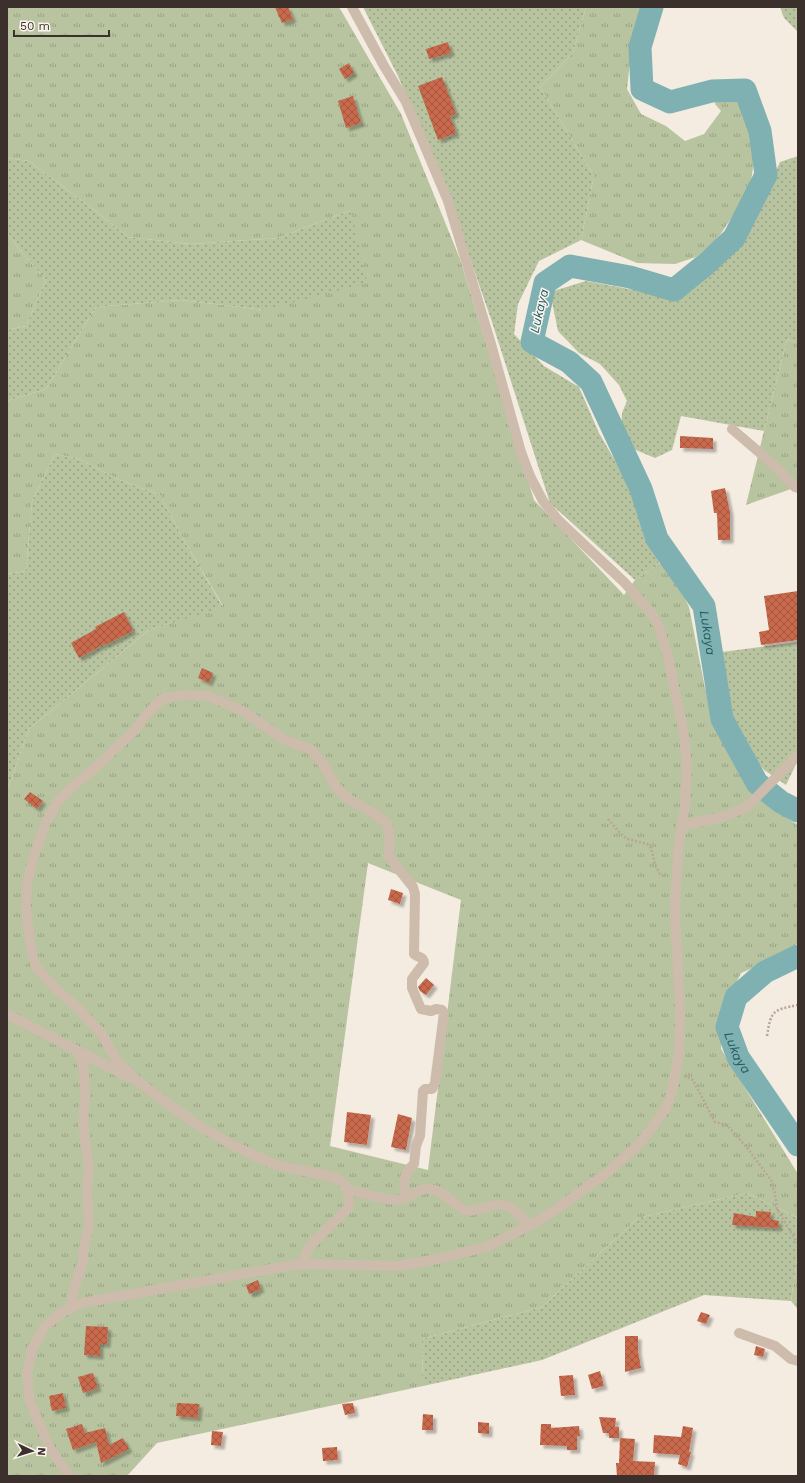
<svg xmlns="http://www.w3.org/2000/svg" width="805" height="1483" viewBox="0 0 805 1483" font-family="'Work Sans',sans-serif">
	<defs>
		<pattern id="grass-tufts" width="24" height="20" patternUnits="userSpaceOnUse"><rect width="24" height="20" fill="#b8c4a0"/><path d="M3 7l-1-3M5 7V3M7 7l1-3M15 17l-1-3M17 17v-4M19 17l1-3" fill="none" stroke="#97a083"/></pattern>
		<pattern id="garden-dots" width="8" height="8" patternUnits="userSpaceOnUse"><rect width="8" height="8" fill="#b8c4a0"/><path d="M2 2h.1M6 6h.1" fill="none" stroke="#97a083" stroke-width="1.8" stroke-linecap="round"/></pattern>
		<pattern id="building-cross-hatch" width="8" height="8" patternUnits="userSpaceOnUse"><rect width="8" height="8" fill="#c8694b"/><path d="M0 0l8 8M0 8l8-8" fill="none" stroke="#a4573f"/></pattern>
		<filter id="shadow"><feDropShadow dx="3.5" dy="3.5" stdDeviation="1" flood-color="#0004"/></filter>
	</defs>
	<rect width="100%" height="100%" fill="#f4ebe1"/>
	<path fill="url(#grass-tufts)" fill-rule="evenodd" d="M7 7H339L401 114 460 259 534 500 624 595 635 580 659 563 672 570 689 607 705 688 737 764 750 788 775 810 798 825V943L776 958 741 973 722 1011 721 1049 798 1174V1218L747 1193 638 1218 542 1307 422 1339 423 1386 157 1443 127 1476H7V791L29 729 149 630 223 606 185 542 160 495 117 479 79 459 55 454 32 501 26 571 7 574V401L46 389 96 307 181 300 264 310 351 210 278 238 190 244 128 237 89 206 29 161 7 158ZM368 863 461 900 428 1170 330 1146Z
		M586 7H643L632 44 627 89 641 114 666 126 685 141 704 134 721 111 715 104 718 95 731 96 743 101 752 120 756 145 751 182 734 214 718 238 696 257 675 264 637 263 581 240 594 176 540 87 573 53Z
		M7 232 20 250 46 280 26 326 7 330Z
		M787 339 798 343V491L791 489 746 505 764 431Z
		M798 1252V1309L791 1301Z"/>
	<path fill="url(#garden-dots)" d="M363 7H586L573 53 540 87 594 176 581 240 539 261 518 304 514 334 544 366 579 387 599 433 629 485 659 563 635 580 550 503 492 322 455 215 398 76Z
		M780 7H798V32L784 18Z
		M798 156V343L787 339 764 431 681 416 672 450 655 458 631 448 621 432 622 413 627 401 619 385 600 364 579 353 558 331 550 292 586 281 672 297 690 288 747 236 780 162Z
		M7 158 29 161 89 206 128 237 190 244 278 238 351 210 367 283 264 310 181 300 96 307 46 389 7 401V330L26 326 46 280 20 250 7 232Z
		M55 454 79 459 117 479 160 495 185 542 223 607 149 630 29 729 7 791V574L26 571 32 501Z
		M798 642V760L786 785 764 770 745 747 729 715 722 652Z
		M747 1193 798 1218V1252L791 1301 704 1295 542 1360 423 1386 422 1339 542 1307 638 1218Z"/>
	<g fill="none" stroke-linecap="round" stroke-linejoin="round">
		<g stroke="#7fb0b2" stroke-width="23">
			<path id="s1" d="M652 7 640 47 642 89 670 102 712 91 745 90 760 131 766 175 734 238 706 264 674 290 630 277 570 266 545 283 532 342 569 362 591 382 641 489 657 539 704 606 722 719 757 783 781 802 798 811"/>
			<path id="s2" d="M798 956 765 972 736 997 727 1027 738 1057 798 1145"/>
		</g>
	</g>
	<path fill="url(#building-cross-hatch)" filter="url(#shadow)" d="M275 7H288L293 19 282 23Z
		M448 42 451 53 429 59 426 49Z
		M349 63 354 73 345 79 339 69Z
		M442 77 456 114 450 116 456 133 438 140 418 86Z
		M353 96 361 123 346 128 338 101Z
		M680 436 713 438V449L680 448Z
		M725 488 730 512V540H718L717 513H714L711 491Z
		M798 591V640L761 645 759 632 769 630 764 596Z
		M124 612 133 631 105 645 104 644 79 658 71 643 96 629 95 627Z
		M202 668 213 673 209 683 198 678Z
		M30 792 43 801 37 809 24 799Z
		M391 889 403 893 400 904 388 900Z
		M426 978 434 985 426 995 420 991 418 987Z
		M347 1112 371 1115 367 1145 344 1142Z
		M398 1114 412 1118 406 1150 391 1147Z
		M756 1211 771 1212 770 1219 779 1221 778 1228 732 1225 734 1213 756 1217Z
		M258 1280 261 1289 249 1294 246 1285Z
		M701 1312 710 1315 706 1324 697 1321Z
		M86 1326 108 1327 107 1344H100V1356L84 1355Z
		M625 1336H638V1351L641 1368 625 1372Z
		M756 1346 765 1349 763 1357 754 1355Z
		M600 1371 604 1386 592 1389 588 1375Z
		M93 1373 98 1388 83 1393 78 1377Z
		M573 1375 575 1395 561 1396 559 1376Z
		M63 1393 66 1408 52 1411 49 1396Z
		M177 1403 199 1404 198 1418 176 1416Z
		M353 1403 355 1413 345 1415 342 1404Z
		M423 1414 433 1415V1430H422Z
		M599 1417 616 1418 615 1427H619V1438H609V1433H603Z
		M478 1422 489 1423V1434L478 1433Z
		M82 1424 85 1433 105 1428 109 1445 123 1438 129 1449 101 1463 96 1442 73 1450 66 1429Z
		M541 1424H551V1428L579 1426 580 1436H577V1450H567V1446L540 1445Z
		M683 1426 693 1428 689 1452H691L687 1467 678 1464 680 1455 653 1453 654 1435 681 1437Z
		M212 1431 223 1432 221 1446 211 1445Z
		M620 1438 635 1439 633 1461 655 1462 654 1476H617L616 1463H619Z
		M337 1447 338 1460 323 1461 322 1448Z"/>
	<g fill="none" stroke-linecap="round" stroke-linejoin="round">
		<path stroke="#b9a596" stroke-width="2.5" stroke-dasharray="2 2" stroke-linecap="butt" d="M608 819 620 833 627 839 647 844 651 848 656 867 660 874 665 877
			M767 1036C771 1010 773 1010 798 1005
			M684 1076 693 1080 715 1122 727 1125 748 1149 771 1180 775 1194 777 1209 798 1244"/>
		<path stroke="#cdbbac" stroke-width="10" d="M732 429 774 465 795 487 798 488
			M681 826 726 816 748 806 798 755
			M7 1014 130 1078
			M347 1189C358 1192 388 1201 398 1200 408 1199 418 1188 429 1189 447 1191 455 1208 468 1211 473 1211 479 1209 483 1208 508 1200 513 1207 529 1226
			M301 1264 310 1246 348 1208 349 1202 348 1193 344 1184 339 1180 333 1177 276 1165 236 1147 203 1128 171 1106 140 1083 117 1061 101 1033 77 1007 58 991 36 967 31 948 26 910 27 886 33 858 46 822 58 801 72 787 95 768 136 729 145 716 163 698 185 695 208 696 243 711 285 740 312 750 323 764 335 786 349 799 378 816 387 824 390 841 388 856 413 887 415 894 414 954C418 958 424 956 424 963L412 979V988L421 1009 431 1011 436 1009 442 1010 444 1013 435 1083 432 1089H425L423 1091 420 1136 416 1146 414 1164C402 1174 404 1183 405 1198
			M72 1307V1296L83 1261 84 1248 89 1225 87 1187 89 1169 83 1122 85 1096 84 1070 78 1051
			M739 1333 775 1346 791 1359 798 1361
			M69 1476 50 1448 30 1402 27 1374 32 1349 45 1326 60 1314 72 1307 87 1302 271 1269 301 1264 399 1266 437 1259 486 1247 529 1226 555 1210 604 1175 637 1146 647 1134 666 1108 672 1091 679 1052 680 1012 675 913 676 887 678 851 685 805 687 764 683 729 666 649 659 627 652 614 625 583 559 521 543 501 530 476 521 452 491 344 448 201 406 102 384 66 352 7"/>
	</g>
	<g text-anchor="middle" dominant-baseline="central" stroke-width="3" stroke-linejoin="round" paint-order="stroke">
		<g font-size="13" font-style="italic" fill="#1f5a5e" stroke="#fbf5ee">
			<text transform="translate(539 311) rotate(-77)">Lukaya</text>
			<text stroke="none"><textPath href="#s1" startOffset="978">Lukaya</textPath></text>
			<text stroke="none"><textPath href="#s2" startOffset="134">Lukaya</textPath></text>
		</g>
	</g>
	<rect width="805" height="1483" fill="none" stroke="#3b302b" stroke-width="16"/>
	<g transform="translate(32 1451) rotate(94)" stroke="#fbf5ee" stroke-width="3" paint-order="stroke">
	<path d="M0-3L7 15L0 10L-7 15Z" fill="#3b302b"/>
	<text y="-6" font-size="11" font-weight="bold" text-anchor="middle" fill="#3b302b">N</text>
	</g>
	<path d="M14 30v6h95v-6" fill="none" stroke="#3b302b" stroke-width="2"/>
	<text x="20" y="30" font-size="12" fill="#3b302b" stroke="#fbf5ee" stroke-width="3" paint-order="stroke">50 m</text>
</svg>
